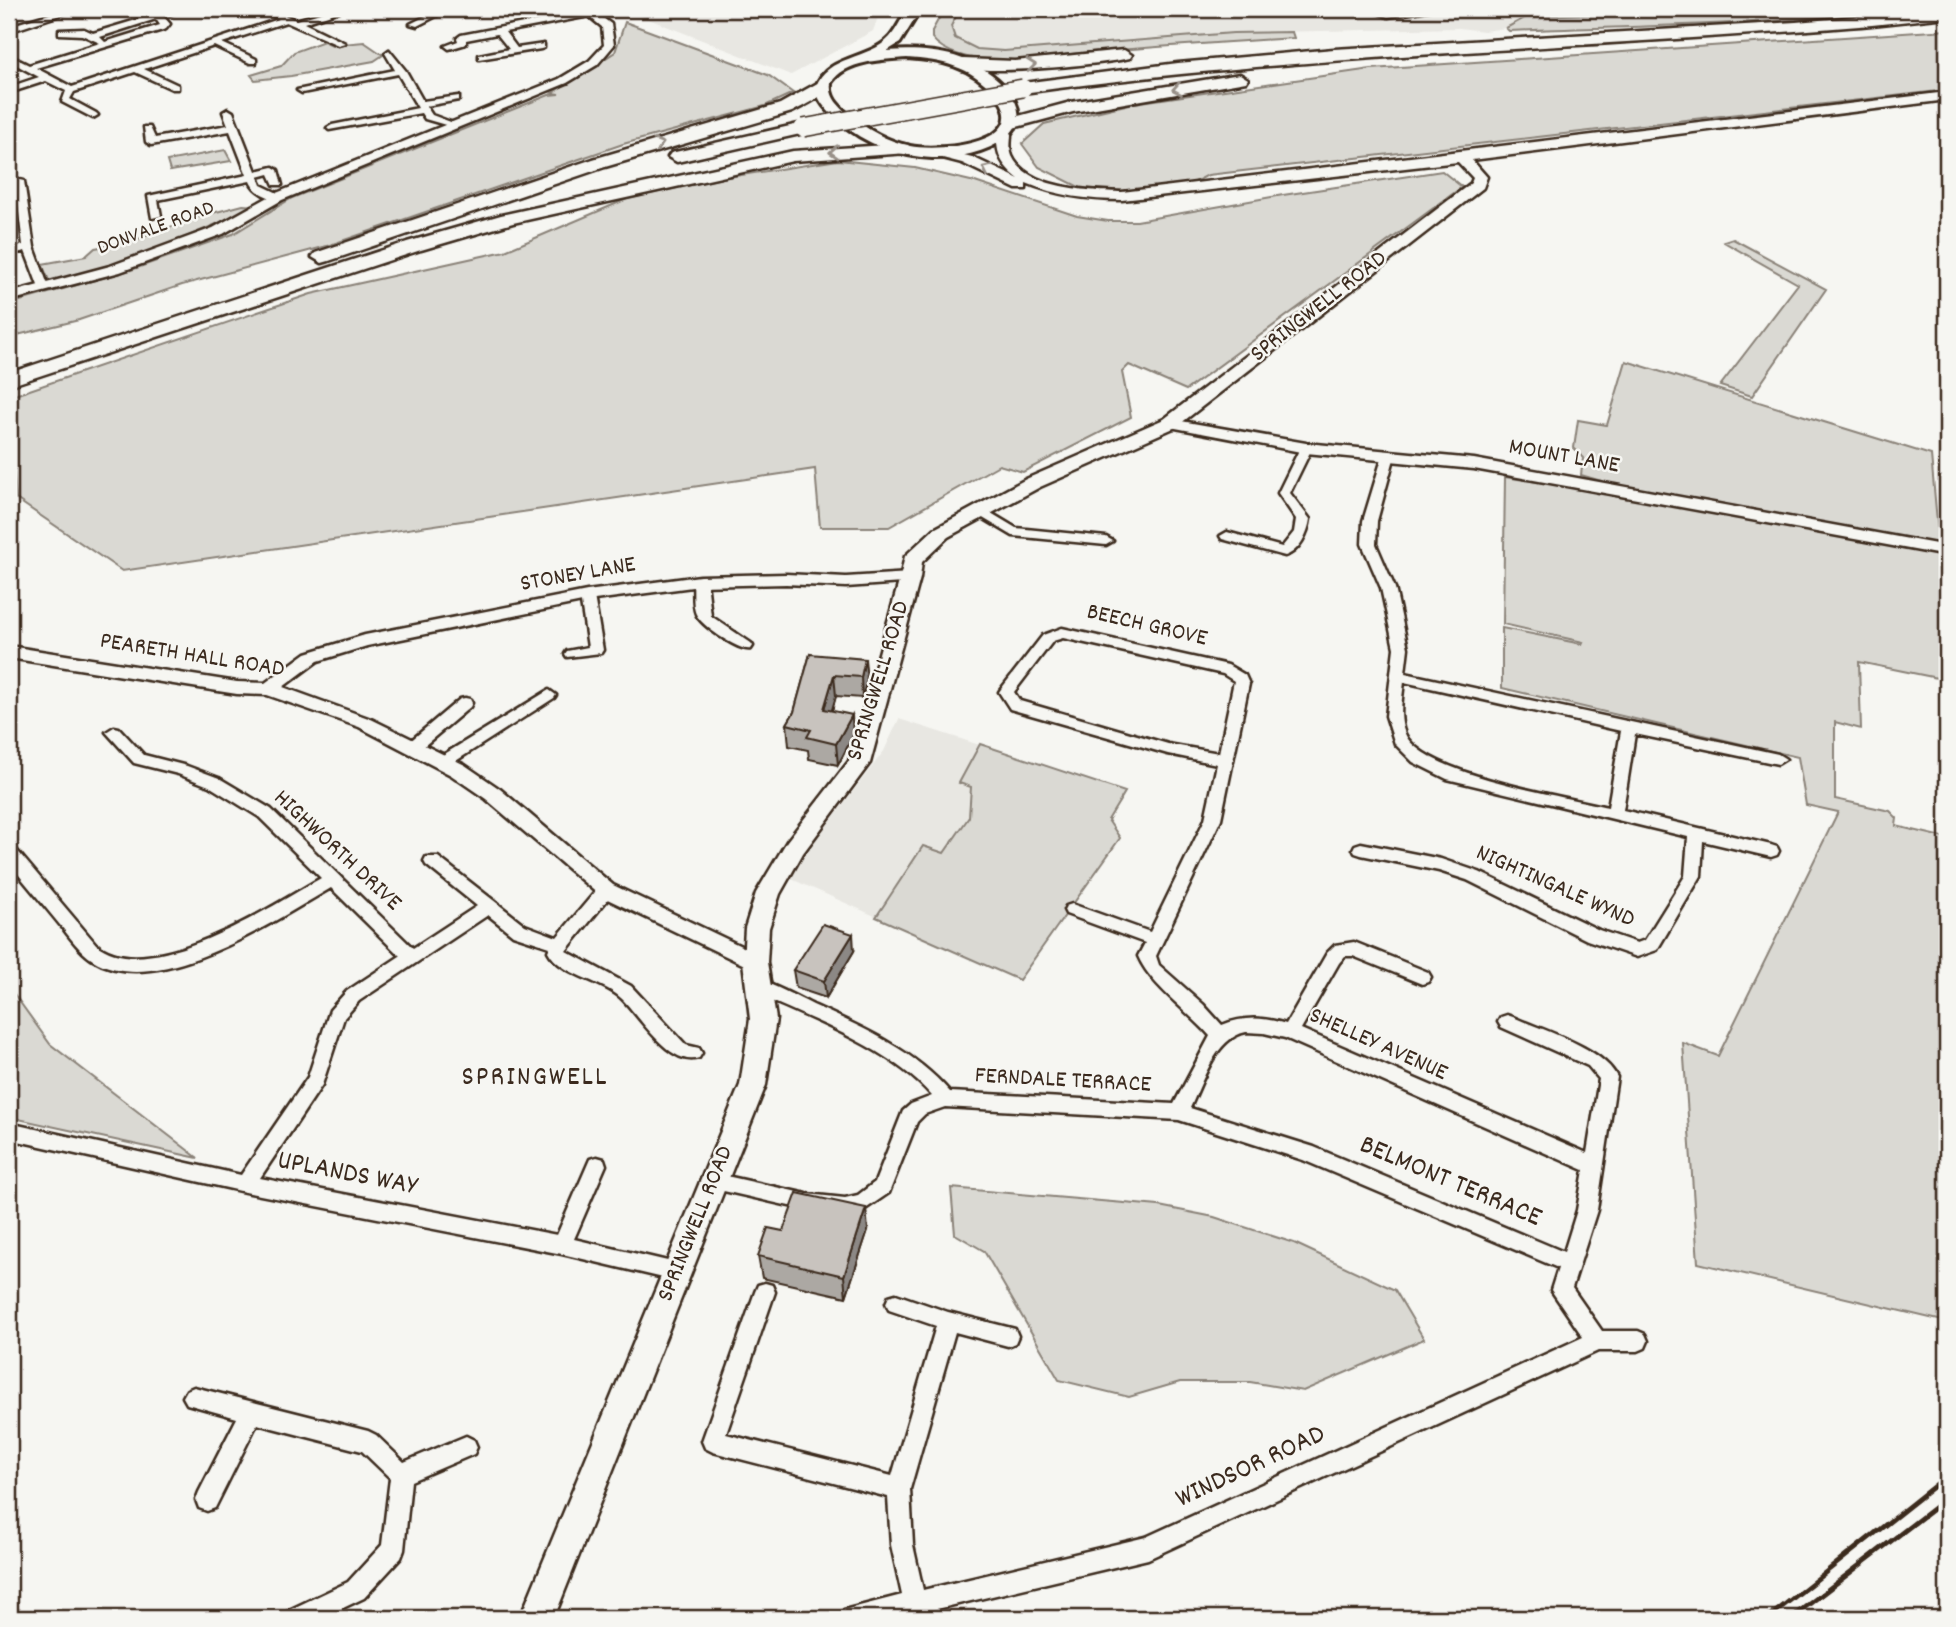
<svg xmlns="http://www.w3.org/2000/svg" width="1956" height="1627" viewBox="0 0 1956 1627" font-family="Dekko,sans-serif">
	<rect width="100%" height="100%" fill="#f6f6f2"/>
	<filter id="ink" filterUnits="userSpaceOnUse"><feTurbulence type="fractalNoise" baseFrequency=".0143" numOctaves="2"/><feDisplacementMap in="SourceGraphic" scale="14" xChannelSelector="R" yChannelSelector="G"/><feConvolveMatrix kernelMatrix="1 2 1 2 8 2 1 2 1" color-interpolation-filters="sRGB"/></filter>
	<g filter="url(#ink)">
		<path fill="#e8e7e2" d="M623 9H881L873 31 791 75Z
			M960 9H1641L1634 13 1528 16 1506 28 1484 31 1459 28 1233 33 1004 51 977 49 955 38 951 26Z
			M899 719 1125 792 1108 820 1120 838 1019 980 787 877 884 751Z"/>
		<path fill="#dad9d3" stroke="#8a8278" stroke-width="2" d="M944 9H960L951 26 955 38 977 49 1004 51 1233 33 1292 32 1294 38C1226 42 1159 47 1091 52 1057 55 1024 62 990 60 972 59 944 54 932 38V31Z
			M1641 9 1745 11 1918 9C1784 24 1645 26 1509 31L1506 28 1528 16 1634 13Z
			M625 22 768 75 793 93 765 106 623 144 327 246 182 285 79 320 9 337V304L131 270 233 234 292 198 549 95 559 94 552 93 615 52Z
			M1947 30V90L1208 175 1193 183 1134 191 1085 190 1039 167 1022 144 1044 124 1134 103 1371 69Z
			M324 41 332 45 364 42 383 55 374 61 291 76 255 80 251 75 281 66 294 52Z
			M225 150 231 161 170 171 167 161Z
			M838 160 915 168 975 182 1077 216 1108 221H1137L1283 195 1442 171 1462 187 1186 390 1129 365 1122 372 1131 417 1023 472 999 465 889 527H820L815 469 122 571 16 499 11 430H9V397L311 294 505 251 627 199 722 178Z
			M243 205 255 206C188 239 122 264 50 283L42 264 86 256 95 248 129 242 201 216Z
			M1733 239 1826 289 1752 396 1720 386 1798 284 1724 242Z
			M1626 361 1931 455 1939 544 1608 483 1581 475 1583 458 1574 448 1578 420 1607 425Z
			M1505 477 1756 515 1944 550 1947 569V680L1859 662 1861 729 1835 722V799L1890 811 1897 818 1896 826 1947 838V1322L1698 1263 1683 1043 1718 1056 1838 812 1806 805 1798 757 1502 688V628L1582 644 1583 642 1503 624Z
			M980 744 1125 792 1108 820 1120 838 1019 980 876 917 923 846 944 853 969 817 971 787 959 783Z
			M9 987 50 1044 198 1158 9 1117Z
			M951 1188 1159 1206 1214 1217 1294 1243 1395 1290 1424 1339 1303 1391 1250 1382H1180L1129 1397 1059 1380 984 1251 955 1234Z"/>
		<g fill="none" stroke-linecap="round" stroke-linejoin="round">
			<defs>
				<path id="minor" d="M66 9H78L9 32V26Z
					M173 9H185L164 17 170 24 166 29 36 68 72 87 279 19 260 9H270L296 20 334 9H346L304 23 345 43 338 45 286 22 222 43 256 59V63H250L214 46 144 69 178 85V89H172L135 72 74 92 70 99 96 113 98 115 93 118 62 102 66 91 46 81 9 93V87L39 77 9 61V55L29 65 100 43 82 35 59 34V30L84 29 93 33ZM156 19 160 25 105 42 100 37Z
					M440 9H450L417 26 410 24Z
					M1366 9 1388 11 1434 9 1388 17Z
					M592 10 596 13 595 15 505 32 517 48 544 44V48L541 49 479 59V55L509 49 497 34 466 40V44L449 49 445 46 458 41 457 38 461 35Z
					M389 50 406 71 423 101 459 96V100L426 106 432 115 456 124V128L425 119 421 113 329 130 327 128 332 125 418 108 398 74 302 93 297 90 395 70 385 53Z
					M228 109 233 112 256 171 273 167 278 170 282 185H274L269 174 258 177 261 185 282 195V199C270 200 254 192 250 181L158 200 161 216 152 218 148 196 247 175 230 131 151 145 146 142 144 127H150L155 138 228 125 223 112Z
					M15 179 24 181 34 247 49 288 48 290 39 288 25 251 9 255V249L23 245Z
					M1306 444 1312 448 1290 493 1310 519C1308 533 1300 551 1285 556L1222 539 1220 536 1227 532 1282 547 1294 532 1296 519 1278 493 1300 448Z
					M1389 451 1395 455 1377 521 1376 544 1395 588 1408 648 1405 673 1778 754 1786 759 1778 764 1635 734 1623 810 1771 845 1777 847 1779 851 1777 855 1771 857 1703 841 1701 876 1657 950 1637 957 1631 955 1587 940 1467 880 1439 871 1361 855 1355 853 1353 849 1355 845 1361 843 1441 859 1479 872 1599 930 1637 943 1645 940 1685 876 1688 837 1447 779 1413 762 1395 744 1386 716 1394 648 1381 588 1362 544 1363 521 1383 455ZM1404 682 1621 731 1608 807C1562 796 1435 776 1408 739 1397 723 1402 700 1404 682Z
					M981 507 1016 528 1106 537 1113 541 1106 545 1013 536 976 514 974 511Z
					M700 577 707 581 711 616 751 643 753 646 751 649C740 652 701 626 696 614 692 605 694 591 693 581Z
					M587 592 594 596 603 650 601 653 567 657 565 654 567 651 588 647 580 596Z
					M1062 628 1228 665 1245 675 1249 684 1221 819 1156 956 1159 965 1203 1004 1222 1025C1244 1016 1263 1017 1286 1024L1327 953 1335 945 1354 942 1428 972 1431 977 1428 982 1422 984 1353 956H1345L1339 963 1301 1029 1587 1153 1599 1079 1588 1066 1501 1027 1498 1022 1501 1017 1507 1015 1513 1017C1544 1031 1602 1047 1617 1077L1597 1210 1572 1288 1602 1331H1638L1645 1334 1648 1341 1645 1348 1638 1351H1598L1148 1559 899 1618H841L844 1610 902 1595 891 1545 888 1497 713 1452 705 1448 702 1441 755 1292 758 1285 765 1283 772 1285 775 1292 726 1434 892 1476 936 1326 889 1310 886 1303 889 1296 896 1294 948 1312 1015 1329 1018 1336 1015 1343 1008 1346 955 1332 910 1489 913 1545 923 1590 1146 1537 1583 1337 1551 1290 1558 1268 1303 1160 1179 1120 945 1107 925 1114 917 1122 889 1193 864 1210 845 1216 807 1210 706 1187 703 1181 706 1175 713 1173 807 1194 845 1198 858 1195 875 1182 903 1111 911 1104 932 1096C891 1048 808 1018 752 992L749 987 752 982 758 980C777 986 795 996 813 1005 862 1027 914 1050 950 1092L1174 1104 1210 1036C1188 1011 1150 985 1138 956L1145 943 1066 914 1064 910 1066 906 1072 904 1150 932 1205 819 1217 764 1168 754 1010 709 999 692 1001 689 1043 635ZM1063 638 1223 674 1234 681 1219 753 1168 744 1020 701 1014 692 1053 641ZM1246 1032 1264 1033 1285 1038 1584 1170 1577 1210 1564 1252 1314 1147 1190 1108C1203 1082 1215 1038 1246 1032Z
					M549 690 556 695 554 698 448 766H438L435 762 438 758Z
					M465 698 470 699 472 703 470 707 418 751H408L405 747 408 743 460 699Z
					M114 727 119 728 144 755 187 766 219 778 271 809 413 948 477 906 426 865 424 861 426 857H438L525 925 557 937 600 886H612L614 890 612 894 566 951 631 986 686 1045 699 1048 702 1053 699 1058C670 1068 640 1016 621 998 600 979 561 976 548 951L550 947 513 935 488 915 359 1001 344 1018 322 1085 260 1178 557 1235 590 1159 597 1157 604 1159 606 1165 574 1239 676 1263 683 1266 686 1272 683 1278 676 1281 562 1254 245 1192 9 1139V1123L241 1175 308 1077 330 1010 347 991 400 956 331 888C275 920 158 1000 93 960 80 952 70 937 60 925 43 904 26 884 9 863V846L15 848 96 944C148 988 272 906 321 878L259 817 209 786 178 774 134 763 106 732Z
					M194 1387 368 1431 376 1435 404 1462 466 1436 474 1440 477 1447 474 1454 411 1481 404 1550 401 1558 364 1598 322 1618H286L289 1610 348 1582 382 1545 390 1478 362 1451 257 1424 215 1508 207 1511 199 1508 196 1500 199 1492 237 1418 187 1404 183 1397 187 1390Z"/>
				<path id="tertiary" d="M580 9H591L611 24 614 45 597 65 567 83 282 200 223 234 120 272 9 301V293L110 266 213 228 274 194 559 79 589 61 604 45 602 27Z
					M1170 419 1306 443 1474 459 1947 546V556L1474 469 1306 453 1165 426 1163 423Z
					M910 573 918 578 916 582 846 587 786 584 700 586 587 601 367 646 318 661 283 687 371 719 465 765 500 789 613 885 762 956 765 962 762 968 755 970 599 895 486 799 451 775 359 727 267 695 237 694 9 658V646L237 682 265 683 306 653 365 635 587 591 700 576 786 574 846 577Z"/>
				<path id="secondary" d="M1947 92V100L1472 160 1487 177 1483 188 1176 427 1040 487 948 537 922 562 920 578 870 763 803 853 780 894 769 928 767 962 776 1019 766 1085 554 1618H520L740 1085 750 1019 743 962 745 928 756 893 787 841 849 761 900 578 905 556 934 529 1026 479 1164 419 1471 183 1473 178 1458 162 1122 200C1089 200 1057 196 1026 183V189H1016L962 163 931 155V149L936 148 972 157 1019 179C1002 166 996 155 997 134L1004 130 1011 134C1011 141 1009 149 1012 156 1027 189 1091 191 1122 192Z"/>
				<path id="primary" d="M908 9H921L900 43 887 51C925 48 967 52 997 79 1056 132 979 160 932 158 898 156 864 144 839 121 829 112 817 102 816 87 826 55 869 60 890 37 897 29 902 17 908 9ZM907 58C940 60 971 66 994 93 1038 143 940 152 910 146 887 141 866 129 848 114 838 105 829 97 831 83 845 60 883 60 907 58Z"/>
				<path id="motorway" d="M1947 9V17L1872 25C1589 49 1305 53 1023 93L1015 88 1023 83 1178 63 1334 49 1796 22Z
					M1124 50 1132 55 1130 58C1105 64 969 78 955 64L963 59 1015 61Z
					M1240 74 1248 79 1246 82 1073 112 1013 128 1005 123 1007 119 1071 102Z
					M823 80 831 85C821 98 807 104 792 112L605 167 329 261 322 263 312 257 315 253 593 159 780 104Z
					M803 123 809 124 811 128 809 132 677 162 668 157 671 153Z
					M902 144 908 145 911 149 908 153 793 161 513 223 421 250 9 386V373L407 242 501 215 793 151Z"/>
			</defs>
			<use href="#minor" stroke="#3b2a1e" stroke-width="5"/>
			<use href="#tertiary" stroke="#3b2a1e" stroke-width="5"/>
			<use href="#secondary" stroke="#3b2a1e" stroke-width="5"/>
			<use href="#primary" stroke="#3b2a1e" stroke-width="6"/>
			<use href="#motorway" stroke="#3b2a1e" stroke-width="5"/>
			<use href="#minor" fill="#f6f6f2" fill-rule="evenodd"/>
			<use href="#tertiary" fill="#f6f6f2" fill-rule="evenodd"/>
			<use href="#secondary" fill="#f6f6f2" fill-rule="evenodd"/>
			<use href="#primary" fill="#f6f6f2" fill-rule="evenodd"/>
			<use href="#motorway" fill="#f6f6f2" fill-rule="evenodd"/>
			<path stroke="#3b2a1e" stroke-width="5" d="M1768 1618 1947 1476
				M1791 1618 1947 1498"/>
			<defs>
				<path id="motorway-bridge" d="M803 128 1023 88"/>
			</defs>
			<use href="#motorway-bridge" stroke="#3b2a1e" stroke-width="20" stroke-linecap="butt"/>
			<use href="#motorway-bridge" stroke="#f6f6f2" stroke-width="17"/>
		</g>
		<path fill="#aca8a3" stroke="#3b2a1e" stroke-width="2" d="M810 654 867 680 862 698 836 696 832 711 853 736 838 765 809 759 808 750 789 746 787 724 794 712Z
			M854 951 826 998 796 988 793 970Z
			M868 1230 846 1297 762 1278 758 1256 783 1231Z"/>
		<path fill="#8c8885" stroke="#3b2a1e" stroke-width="2" d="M865 659 867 680 862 698 861 677Z
			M834 675 836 696 826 730 824 709Z
			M852 715 853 736 838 765 836 744Z
			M853 934 854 951 826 998 824 981Z
			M866 1208 868 1230 846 1297 844 1276Z"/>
		<path fill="#c8c3be" stroke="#3b2a1e" stroke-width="2" d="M810 654 865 659 861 677 834 675 824 709 852 715 836 744 807 737 811 730 787 724 794 712Z
			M823 924 853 934 824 981 793 970Z
			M797 1193 866 1208 844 1276 758 1256 768 1228 783 1231Z"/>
		<defs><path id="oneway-chevron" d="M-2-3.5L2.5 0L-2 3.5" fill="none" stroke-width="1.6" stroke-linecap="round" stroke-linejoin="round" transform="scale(1.75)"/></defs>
		<g stroke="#989088">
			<use href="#oneway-chevron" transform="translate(1031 65) rotate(-6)"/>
			<use href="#oneway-chevron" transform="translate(1177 89) rotate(170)"/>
			<use href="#oneway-chevron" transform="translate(659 144) rotate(-17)"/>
			<use href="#oneway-chevron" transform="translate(834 152) rotate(177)"/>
			<use href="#oneway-chevron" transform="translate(987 169) rotate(-154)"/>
		</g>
	</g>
	<g text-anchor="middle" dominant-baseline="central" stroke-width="5" stroke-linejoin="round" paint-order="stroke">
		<g font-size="21" fill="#3b2a1e" stroke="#f6f6f2">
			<text transform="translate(156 229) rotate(-20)">DONVALE ROAD</text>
		</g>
		<g font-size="24" fill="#3b2a1e" stroke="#f6f6f2">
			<text transform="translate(1319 307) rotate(-38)">SPRINGWELL ROAD</text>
			<text transform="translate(1564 457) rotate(10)">MOUNT LANE</text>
			<text transform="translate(578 575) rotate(-10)">STONEY LANE</text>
			<text transform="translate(1147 626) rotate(13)">BEECH GROVE</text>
			<text transform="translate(192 656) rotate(9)">PEARETH HALL ROAD</text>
			<text transform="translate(879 681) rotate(-73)">SPRINGWELL ROAD</text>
			<text transform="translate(337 851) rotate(43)">HIGHWORTH DRIVE</text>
			<text transform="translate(1555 887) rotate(24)">NIGHTINGALE WYND</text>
			<text transform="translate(1378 1045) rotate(24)">SHELLEY AVENUE</text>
			<text transform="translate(1063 1081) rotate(3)">FERNDALE TERRACE</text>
			<text transform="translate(696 1224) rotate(-68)">SPRINGWELL ROAD</text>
		</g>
		<g font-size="28" letter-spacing="2" fill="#3b2a1e" stroke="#f6f6f2">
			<text x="535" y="1079">SPRINGWELL</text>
		</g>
		<g font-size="28" fill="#3b2a1e" stroke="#f6f6f2">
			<text transform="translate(347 1175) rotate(11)">UPLANDS WAY</text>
			<text transform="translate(1450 1183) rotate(23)">BELMONT TERRACE</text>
			<text transform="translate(1251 1468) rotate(-25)">WINDSOR ROAD</text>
		</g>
	</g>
	<rect width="1956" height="1627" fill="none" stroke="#f6f6f2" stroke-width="35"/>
	<rect x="18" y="18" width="1921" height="1592" fill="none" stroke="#3b2a1e" stroke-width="2.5" filter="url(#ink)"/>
</svg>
